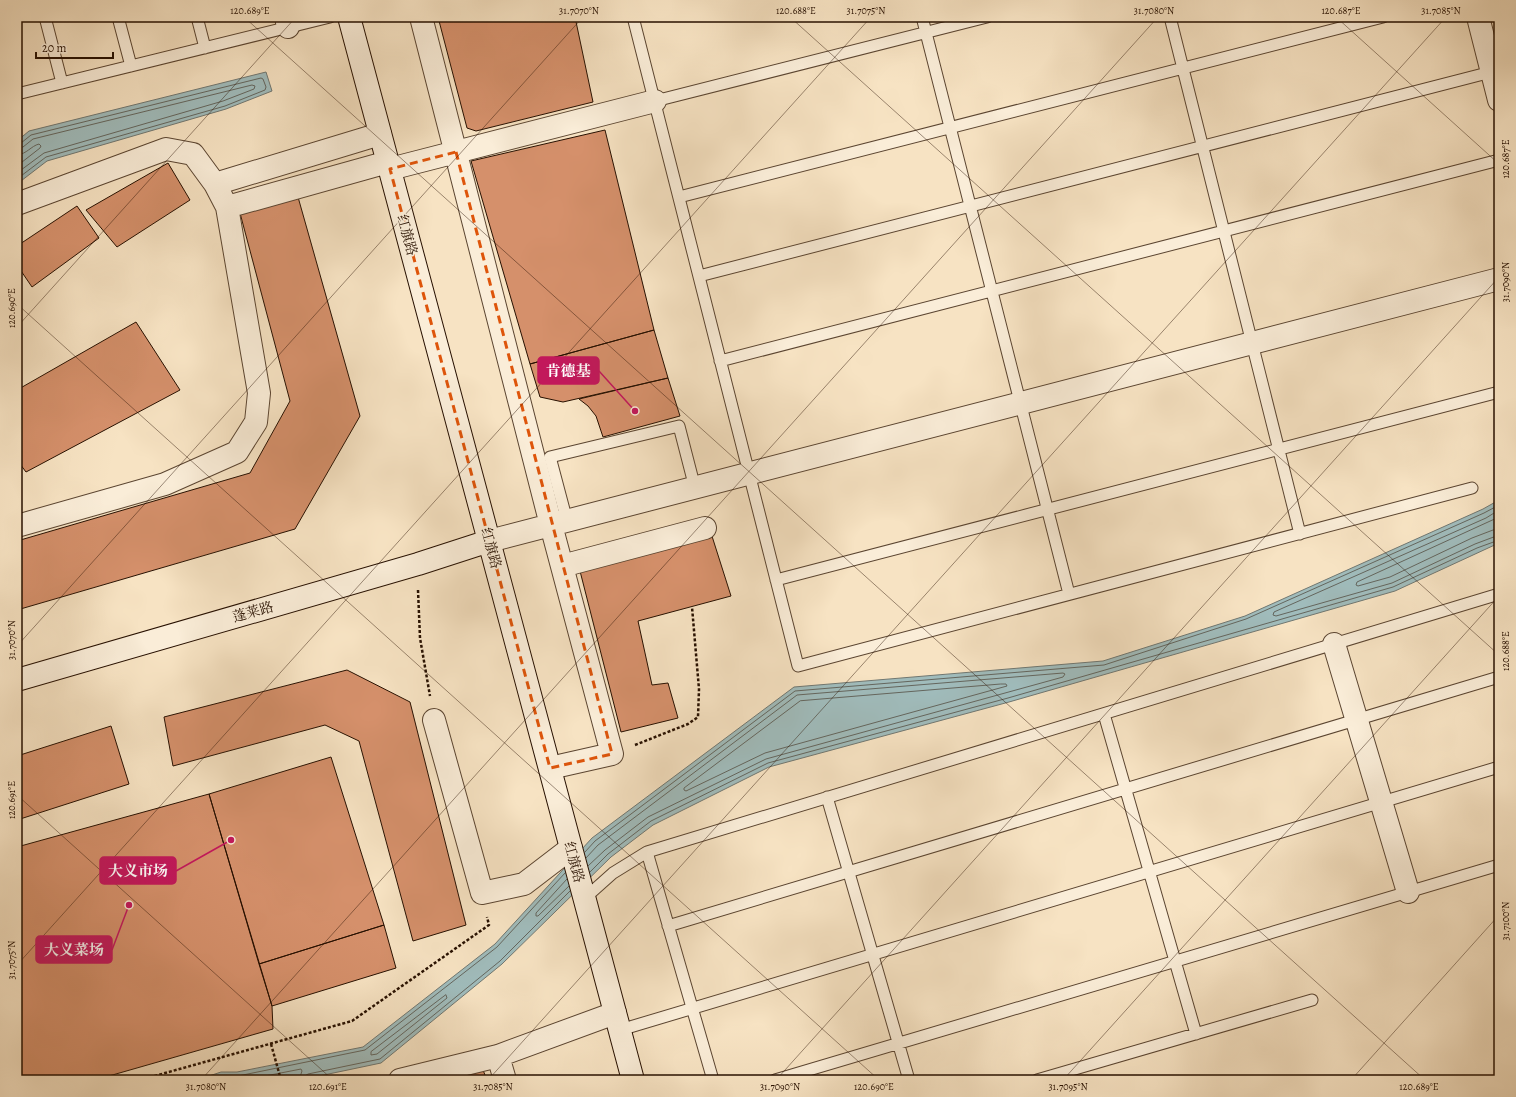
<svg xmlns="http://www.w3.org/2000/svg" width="1516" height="1097" viewBox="0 0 1516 1097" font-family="Alegreya,'Noto Serif SC',serif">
	<rect width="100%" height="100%" fill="#f7e3c3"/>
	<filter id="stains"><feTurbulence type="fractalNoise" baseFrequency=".005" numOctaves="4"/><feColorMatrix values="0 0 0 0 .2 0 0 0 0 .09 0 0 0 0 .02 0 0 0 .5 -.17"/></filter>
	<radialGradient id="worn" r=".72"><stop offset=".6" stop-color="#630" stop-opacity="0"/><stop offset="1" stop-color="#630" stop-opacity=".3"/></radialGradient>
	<path fill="#a0bcbc" stroke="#707771" d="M266 72 272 91 226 109 47 161 17 184V141L29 131Z
		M1499 500V543L1395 591 1009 702 769 767 653 825 611 857 502 964 381 1063 300 1080H197L221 1072H237L363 1047 495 944 592 838 794 687 1103 661 1245 616 1483 509Z"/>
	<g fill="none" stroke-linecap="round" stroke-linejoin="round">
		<path stroke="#64665e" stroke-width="1" d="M17 143H21L31 135 261 78 263 79 266 87 265 90 225 106 46 157 17 179
			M17 148 23 147 33 139 252 85 255 86 254 89 223 101 44 153 17 173
			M17 155C27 154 31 146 39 144L41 146 40 148 17 166
			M1499 510 1486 518 1274 612 1273 615 1276 616 1392 583 1475 544 1499 535
			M1499 517 1357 582 1356 585 1358 586 1390 577 1472 538 1493 530 1499 529
			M1001 684H1006L1007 686 765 753 686 791 684 790V788L800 701Z
			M585 852 595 841 795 691 1104 665 1246 619 1484 513 1499 505
			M586 858 598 845 797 695 1063 673 1065 674 1063 677 766 759 648 817 605 850 588 866
			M590 872 608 854 651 821 768 763 1008 698 1393 587 1477 548 1499 540
			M567 879 536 913V916H538L569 886
			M446 995 447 998 377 1054 371 1055V1052Z
			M209 1080 222 1076H238L365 1050 497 947 565 873
			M245 1080 301 1069 302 1071 299 1080
			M304 1080 305 1076 308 1074 380 1059 500 961 570 891"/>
	</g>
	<path fill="#d5906b" stroke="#271000" d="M438 17H575L593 102 476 131 467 128Z
		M605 130 654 330 530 364 471 161Z
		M168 163 190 200 117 247 86 210Z
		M298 197 360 416 295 529 17 610V541L250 473 290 401 240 213Z
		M77 206 99 238 32 287 17 265V246Z
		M136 322 180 390 26 472 17 460V390Z
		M654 330 668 378 563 402 540 397 530 364Z
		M668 378 680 416 603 437 596 416 588 406 579 399Z
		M711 533 731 596 638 621 652 685 668 683 678 718 621 732 580 571Z
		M347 670 410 702 466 925 413 941 359 741 325 725 173 766 164 717Z
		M111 726 129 784 17 820V756Z
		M331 757 384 925 259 964 209 794Z
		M209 794 272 1006 273 1029 95 1080H22L17 1076V847Z
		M384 925 396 968 272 1006 259 964Z
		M483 1070 487 1080H446Z"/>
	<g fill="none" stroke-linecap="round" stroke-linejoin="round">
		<defs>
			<path id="lane" d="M45 17 62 83
				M118 17 131 66
				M197 17 205 48
				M633 17 798 666 1472 488
				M922 17 1069 594
				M1170 17 1300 534
				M17 94 330 17
				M655 101 987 17
				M679 197 1383 17
				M699 276 1495 71
				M720 361 1499 160
				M567 521 550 457 679 426 695 488
				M776 580 1499 392
				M1104 714 1196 1034
				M827 797 909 1080
				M647 852 1499 594
				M584 896 585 898 613 873 647 852 713 1080
				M668 926 1499 677
				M620 1030 1499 767
				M775 1080 1499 865
				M1037 1080 1312 1000"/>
			<path id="street" d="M286 17 288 27
				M421 17 551 525 612 754 550 768
				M1478 17 1499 100
				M390 169 655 101
				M215 184 380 134
				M17 204 166 149 193 154 215 184 227 207 259 393 256 422 237 452 165 484 17 526
				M227 207 388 162
				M489 541 1499 279
				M562 566 705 528
				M1334 644 1408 892
				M434 720 482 893 524 884 571 848
				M498 1056 505 1080
				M400 1080 498 1056 615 1013"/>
			<path id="secondary" d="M349 17 633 1080
				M17 680 418 564 489 541"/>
		</defs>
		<use href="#lane" stroke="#5b4531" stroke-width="13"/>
		<use href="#street" stroke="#5b4531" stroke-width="24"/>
		<use href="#secondary" stroke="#271000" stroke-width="24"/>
		<path stroke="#271000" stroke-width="2.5" stroke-dasharray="3 2" stroke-linecap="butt" d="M418 590 420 638 430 696
			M635 745 688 724 698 717 699 689 692 607
			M271 1044 281 1080
			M140 1080 352 1021 489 925 487 917"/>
		<use href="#lane" stroke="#faedd8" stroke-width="11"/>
		<use href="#street" stroke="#faedd8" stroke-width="22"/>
		<use href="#secondary" stroke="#faedd8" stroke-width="22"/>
	</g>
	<path fill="none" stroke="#de550b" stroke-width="3" stroke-dasharray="8 5" stroke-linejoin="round" d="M456 152 612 754 550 768 390 169Z"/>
	<path fill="none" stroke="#271000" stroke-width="1" stroke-opacity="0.45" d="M244 17 1425 1080M790 17 1499 655M1336 17 1499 164M17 304 879 1080M17 327 296 17M17 646 583 17M17 795 333 1080M17 965 871 17M201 1080 1158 17M488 1080 1446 17M776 1080 1499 277M1063 1080 1499 596M1351 1080 1499 915"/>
	<g text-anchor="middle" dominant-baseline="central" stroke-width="3" stroke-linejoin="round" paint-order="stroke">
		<g font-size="14" fill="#271000" stroke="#faedd8">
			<text transform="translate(407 235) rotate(75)">红旗路</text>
			<text transform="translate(491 548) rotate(75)">红旗路</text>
			<text transform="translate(253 612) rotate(-16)">蓬莱路</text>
			<text transform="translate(574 862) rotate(75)">红旗路</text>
		</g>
	</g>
	<path fill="none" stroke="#c2185b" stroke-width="1.5" d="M635 411L599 371M231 840L176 871M129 905L112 950"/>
	<g fill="#c2185b" stroke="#faedd8" stroke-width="1.5">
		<circle cx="635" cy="411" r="4"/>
		<circle cx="231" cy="840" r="4"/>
		<circle cx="129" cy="905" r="4"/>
	</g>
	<g fill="#c2185b" stroke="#c2185b" stroke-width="1.5">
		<rect x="538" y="357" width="61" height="27" rx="4"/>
		<rect x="100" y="857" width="76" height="27" rx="4"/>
		<rect x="36" y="936" width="76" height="27" rx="4"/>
	</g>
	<g font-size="15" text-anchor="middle" font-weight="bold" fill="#fff">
		<text x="568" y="376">肯德基</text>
		<text x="138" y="876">大义市场</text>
		<text x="74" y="955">大义菜场</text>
	</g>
	<rect width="1516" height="1097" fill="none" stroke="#f7e3c3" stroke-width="44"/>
	<path d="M36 52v6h77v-6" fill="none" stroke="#271000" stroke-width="2"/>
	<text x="42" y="52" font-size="12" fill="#271000" stroke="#faedd8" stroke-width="3" paint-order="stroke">20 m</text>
	<rect x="22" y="22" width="1472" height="1053" fill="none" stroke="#271000" stroke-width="1.5"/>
	<g font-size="10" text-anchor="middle" fill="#271000">
		<text x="250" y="14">120.689°E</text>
		<text x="579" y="14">31.7070°N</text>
		<text x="796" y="14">120.688°E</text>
		<text x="866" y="14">31.7075°N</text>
		<text x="1154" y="14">31.7080°N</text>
		<text x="1341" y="14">120.687°E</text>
		<text x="1441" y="14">31.7085°N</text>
		<text transform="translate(1505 159) rotate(-90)" y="4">120.687°E</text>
		<text transform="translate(1505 282) rotate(-90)" y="4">31.7090°N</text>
		<text transform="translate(11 308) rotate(-90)" y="4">120.690°E</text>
		<text transform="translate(11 640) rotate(-90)" y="4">31.7070°N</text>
		<text transform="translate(1505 651) rotate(-90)" y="4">120.688°E</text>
		<text transform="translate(11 800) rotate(-90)" y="4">120.691°E</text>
		<text transform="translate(1505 921) rotate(-90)" y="4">31.7100°N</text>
		<text transform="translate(11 960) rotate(-90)" y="4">31.7075°N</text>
		<text x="206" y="1090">31.7080°N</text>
		<text x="328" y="1090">120.691°E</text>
		<text x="493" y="1090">31.7085°N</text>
		<text x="780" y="1090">31.7090°N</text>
		<text x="874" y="1090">120.690°E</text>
		<text x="1068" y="1090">31.7095°N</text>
		<text x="1419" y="1090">120.689°E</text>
	</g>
	<rect width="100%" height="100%" filter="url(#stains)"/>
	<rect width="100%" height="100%" fill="url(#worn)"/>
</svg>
